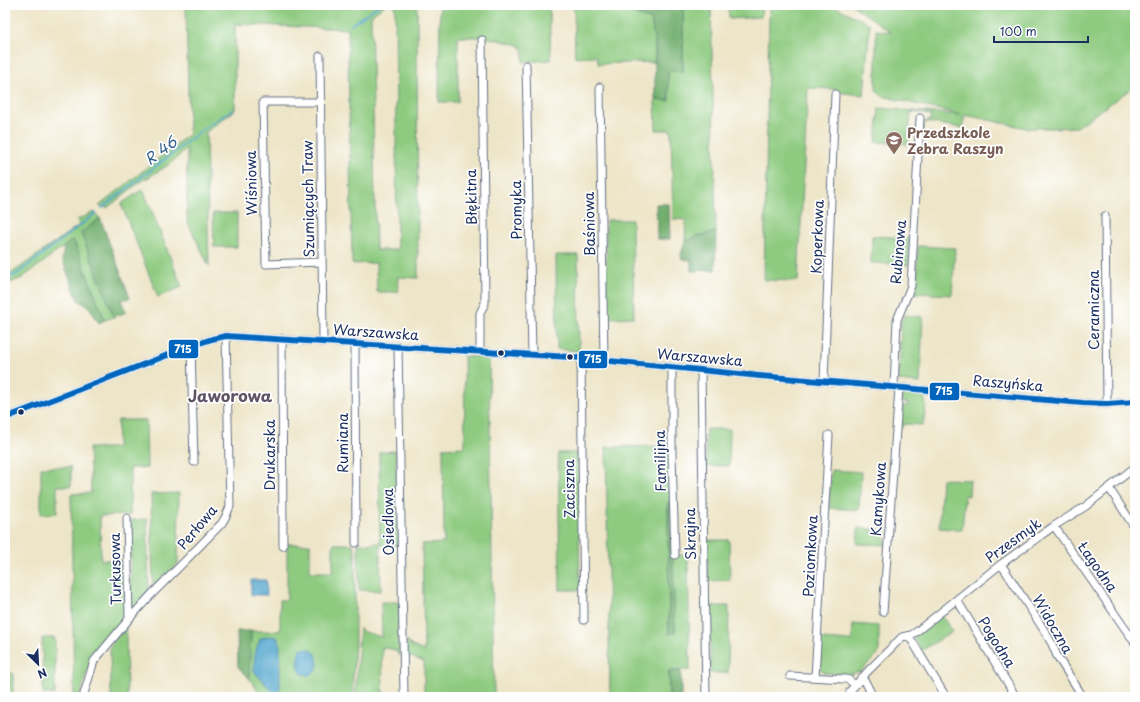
<svg xmlns="http://www.w3.org/2000/svg" width="1140" height="702" viewBox="0 0 1140 702" font-family="'Playpen Sans',sans-serif">
	<rect width="100%" height="100%" fill="#fff"/>
	<filter id="ink" filterUnits="userSpaceOnUse"><feTurbulence type="fractalNoise" baseFrequency=".025" numOctaves="2"/><feDisplacementMap in="SourceGraphic" scale="8" xChannelSelector="R" yChannelSelector="G"/><feConvolveMatrix kernelMatrix="1 2 1 2 8 2 1 2 1" color-interpolation-filters="sRGB"/></filter>
	<filter id="wash" filterUnits="userSpaceOnUse"><feTurbulence type="fractalNoise" baseFrequency=".012" numOctaves="4" result="noise"/><feDisplacementMap in="SourceGraphic" scale="16" xChannelSelector="R" yChannelSelector="G"/><feGaussianBlur stdDeviation="0.9" result="paint"/><feColorMatrix in="noise" values="0 0 0 0 0 0 0 0 0 0 0 0 0 0 0 0 0 1.4 0 .05"/><feComposite in="paint" operator="in"/></filter>
	<g filter="url(#wash)">
		<rect width="100%" height="100%" fill="#ede5c7"/>
		<path fill="#8ecb80" stroke="#547d6f" d="M186 5H385L371 16 376 250H397L395 5H417L418 278 398 277V292H377L376 263 352 264 348 55V29L235 24V110L206 132 209 266 187 221V148L170 164 136 185 107 208 99 206 189 134Z
			M440 5H549L551 60 523 62V50L519 45 485 37H458V102H439Z
			M574 5H625C629 13 642 17 651 19L655 44V62L598 64 597 56 575 57Z
			M683 5H711L716 232 697 236 685 242 686 220 673 219 671 130H656L655 100H669L668 71H683Z
			M728 5H762L761 17 729 19Z
			M771 5H832L870 24 864 95 843 93 834 89 808 88 798 281 764 280 769 17Z
			M852 5H1135V86L1077 127 1055 128H1026L965 115 962 128 927 122 924 124 923 133H921C922 126 922 121 930 120L931 115 911 112 908 144 876 142 879 108 961 115 882 96 876 90V30L891 32Z
			M143 189 182 287 158 297 121 204Z
			M94 212 100 218 81 233 114 317 105 320 73 240 22 278 5 285V275L15 271 79 225 77 220Z
			M213 213H237V247H214Z
			M606 220H632L634 317 607 318Z
			M872 236 909 238 908 265 871 263Z
			M918 246 955 248 952 295 913 293 916 286Z
			M556 255H578L579 351 557 349Z
			M905 315 923 317 920 383 899 381 901 322Z
			M464 356 489 357 494 697H424V662L411 657 407 658 406 640 412 646 424 651 422 544 444 543 443 448 465 447Z
			M902 393 922 394C929 402 924 415 923 425L905 424 900 428 901 410 902 409 903 406H908V403L902 402Z
			M118 420H146L147 468H130V515L100 516 101 560H124L125 621 93 657 87 671 80 697H74L71 494 91 493 89 448H117Z
			M706 429H730L729 466H706Z
			M670 446 671 502 668 503 669 634 675 632 672 555H688L690 670 669 671V697H610L606 447Z
			M396 451 398 545H380L381 591 359 590 358 544 380 543 379 452Z
			M558 453H578L580 590H560Z
			M41 467H71V486H57V513L41 514Z
			M831 470 861 472 859 510 829 508Z
			M942 479 970 480 969 496 965 495 962 530 939 528Z
			M179 493 178 564 153 590 151 494Z
			M147 519 149 593 130 615 131 520Z
			M858 528 886 530 885 545 857 544Z
			M707 540H729L730 580 708 581Z
			M287 544H310V572H333V544H353L355 553V643L352 697H262L249 678 251 631H280V600H287Z
			M381 602H399V656L395 650 382 647 383 697H355L360 628 364 632 382 637Z
			M710 606H729L728 673H710Z
			M942 615 952 632 921 651 914 639V636Z
			M853 624 879 626V653L861 671 850 674 824 673 819 668 821 639 852 641Z
			M126 626 127 697H111L110 646Z
			M42 638H55V694H43Z
			M5 673H13V697H5Z"/>
		<path fill="#72af6e" stroke="#466f66" d="M625 5H683V72L668 71 669 101 655 100V44L651 19C642 17 629 14 625 5Z
			M656 204H669L670 239H657Z
			M100 218 130 298 121 300 126 312 114 317 81 233Z
			M716 232 715 270 691 271V260H682L681 254 685 242 697 236Z
			M73 239 105 320 99 323 89 307 78 300 62 259 64 247Z
			M668 502H671L675 632 669 634Z
			M237 631H251L249 678 238 667Z
			M669 671H681V697H669Z"/>
		<path fill="#51a5cc" stroke="#366a95" d="M251 580H266L267 595H251Z
			M269 636 277 637 280 644V689L277 692 271 690 254 671C254 659 255 649 261 638Z
			M300 649H310L316 654 318 664 316 671 309 675 302 674C296 665 298 659 300 649Z"/>
		<g fill="none" stroke-linecap="round" stroke-linejoin="round">
			<path stroke="#51a5cc" stroke-width="2" d="M351 25 379 5
				M102 208 205 128 232 110
				M5 279 17 274 96 213
				M274 691 278 697"/>
		</g>
	</g>
	<g filter="url(#ink)">
		<g fill="none" stroke-linecap="round" stroke-linejoin="round">
			<defs>
				<path id="minor" d="M320 56 323 341
					M526 65 532 354
					M600 87 604 360
					M320 102H263L266 264 322 262
					M1105 216 1107 404
					M282 339 283 546
					M355 343 356 543
					M191 346 194 462
					M398 346 404 697
					M480 351V313L485 303 482 40
					M581 358 584 620
					M672 368V454L675 555
					M701 370 706 697
					M824 381 835 94
					M894 387 897 320 911 286 920 118
					M5 418 191 346 212 339 226 336 570 357 760 376 1083 403 1107 404 1135 402
					M1109 488 1135 528
					M127 518 129 619
					M1054 526 1135 643
					M1001 564 1042 627 1052 644 1057 656 1083 697
					M957 600 1016 697
					M883 612 899 388
					M909 636 946 697
					M790 676 845 679 849 680 855 685
					M815 677 829 435
					M861 678 866 683 873 697
					M850 691 869 670 902 637 911 635 916 632 1001 564 1054 526 1086 506 1135 467
					M83 697 94 661 129 619 151 595 187 559 222 523C226 517 228 512 230 506L226 336"/>
			</defs>
			<use href="#minor" stroke="#646f83" stroke-width="9"/>
			<use href="#minor" stroke="#fff" stroke-width="7"/>
			<defs>
				<path id="bus-1" d="M5 418 191 346 212 339 226 336 570 357 760 376 1083 403 1107 404 1135 402"/>
			</defs>
			<use href="#bus-1" stroke="#fff" stroke-width="9"/>
			<use href="#bus-1" stroke="#0065bd" stroke-width="6"/>
		</g>
	</g>
	<defs>
		<symbol id="school-pin" viewBox="-11 -11 22 30"><path d="M0 17L-7.5 6A9.5 9.5 0 1 1 7.5 6Z" fill="#8d6e63" stroke="#fff"/><path d="M0-5L7-2L0 1L-7-2ZM-4 1L0 2.5L4 1V4Q0 6-4 4Z" fill="#fff"/></symbol>
	</defs>
	<g fill-rule="evenodd">
		<use href="#school-pin" x="884" y="130" width="20" height="27"/>
	</g>
	<g fill="#1b2f5e" stroke="#fff" stroke-width="1.5">
		<circle cx="501" cy="353" r="3.5"/>
		<circle cx="570" cy="357" r="3.5"/>
		<circle cx="21" cy="412" r="3.5"/>
	</g>
	<g text-anchor="middle" dominant-baseline="central" stroke-width="3.5" stroke-linejoin="round" paint-order="stroke">
		<g font-size="14" font-weight="bold" fill="#785e54" stroke="#fff" text-anchor="start">
			<text x="907" y="132">Przedszkole<tspan x="907" dy="16">Zebra Raszyn</tspan></text>
		</g>
		<g font-size="14" fill="#1b2f5e" stroke="#fff">
			<text transform="translate(251 183) rotate(-91)">Wiśniowa</text>
			<text transform="translate(471 197) rotate(-91)">Błękitna</text>
			<text transform="translate(308 199) rotate(-91)">Szumiących Traw</text>
			<text transform="translate(516 210) rotate(-91)">Promyka</text>
			<text transform="translate(589 224) rotate(-91)">Baśniowa</text>
			<text transform="translate(817 237) rotate(-88)">Koperkowa</text>
			<text transform="translate(898 252) rotate(-85)">Rubinowa</text>
			<text transform="translate(1093 310) rotate(-90)">Ceramiczna</text>
			<text transform="translate(376 332) rotate(4)">Warszawska</text>
			<text transform="translate(700 357) rotate(5)">Warszawska</text>
			<text transform="translate(1008 383) rotate(5)">Raszyńska</text>
			<text transform="translate(342 443) rotate(-90)">Rumiana</text>
			<text transform="translate(269 455) rotate(-90)">Drukarska</text>
			<text transform="translate(660 461) rotate(-91)">Familijna</text>
			<text transform="translate(569 489) rotate(-91)">Zaciszna</text>
			<text transform="translate(878 499) rotate(-86)">Kamykowa</text>
			<text transform="translate(388 522) rotate(-91)">Osiedlowa</text>
			<text transform="translate(197 527) rotate(-50)">Perłowa</text>
			<text transform="translate(690 534) rotate(-91)">Skrajna</text>
			<text transform="translate(1013 540) rotate(-36)">Przesmyk</text>
			<text transform="translate(810 556) rotate(-87)">Poziomkowa</text>
			<text transform="translate(1098 567) rotate(55)">Łagodna</text>
			<text transform="translate(115 569) rotate(-91)">Turkusowa</text>
			<text transform="translate(1053 624) rotate(60)">Widoczna</text>
			<text transform="translate(997 642) rotate(58)">Pogodna</text>
		</g>
		<g font-size="15" font-style="italic" fill="#315e8a" stroke="#fff">
			<text transform="translate(160 150) rotate(-37)">R 46</text>
		</g>
		<g font-size="16" font-weight="bold" fill="#605366" stroke="#fff">
			<text x="230" y="395">Jaworowa</text>
		</g>
	</g>
	<g stroke="#fff" stroke-width="1.5">
		<rect x="168" y="339" width="31" height="20" rx="4" fill="#0065bd"/>
		<rect x="578" y="350" width="30" height="19" rx="4" fill="#0065bd"/>
		<rect x="929" y="382" width="31" height="19" rx="4" fill="#0065bd"/>
	</g>
	<g font-size="11" text-anchor="middle" font-weight="bold" fill="#fff">
		<text x="183" y="353">715</text>
		<text x="593" y="363">715</text>
		<text x="944" y="395">715</text>
	</g>
	<rect width="1140" height="702" fill="none" stroke="#fff" stroke-width="20"/>
	<g transform="translate(38 664) rotate(156)" stroke="#ffffff" stroke-width="3" paint-order="stroke">
	<path d="M0-3L7 15L0 10L-7 15Z" fill="#1b2f5e"/>
	<text y="-6" font-size="11" font-weight="bold" text-anchor="middle" fill="#1b2f5e">N</text>
	</g>
	<path d="M994 36v6h94v-6" fill="none" stroke="#1b2f5e" stroke-width="2"/>
	<text x="1000" y="36" font-size="12" fill="#1b2f5e" stroke="#ffffff" stroke-width="3" paint-order="stroke">100 m</text>
</svg>
